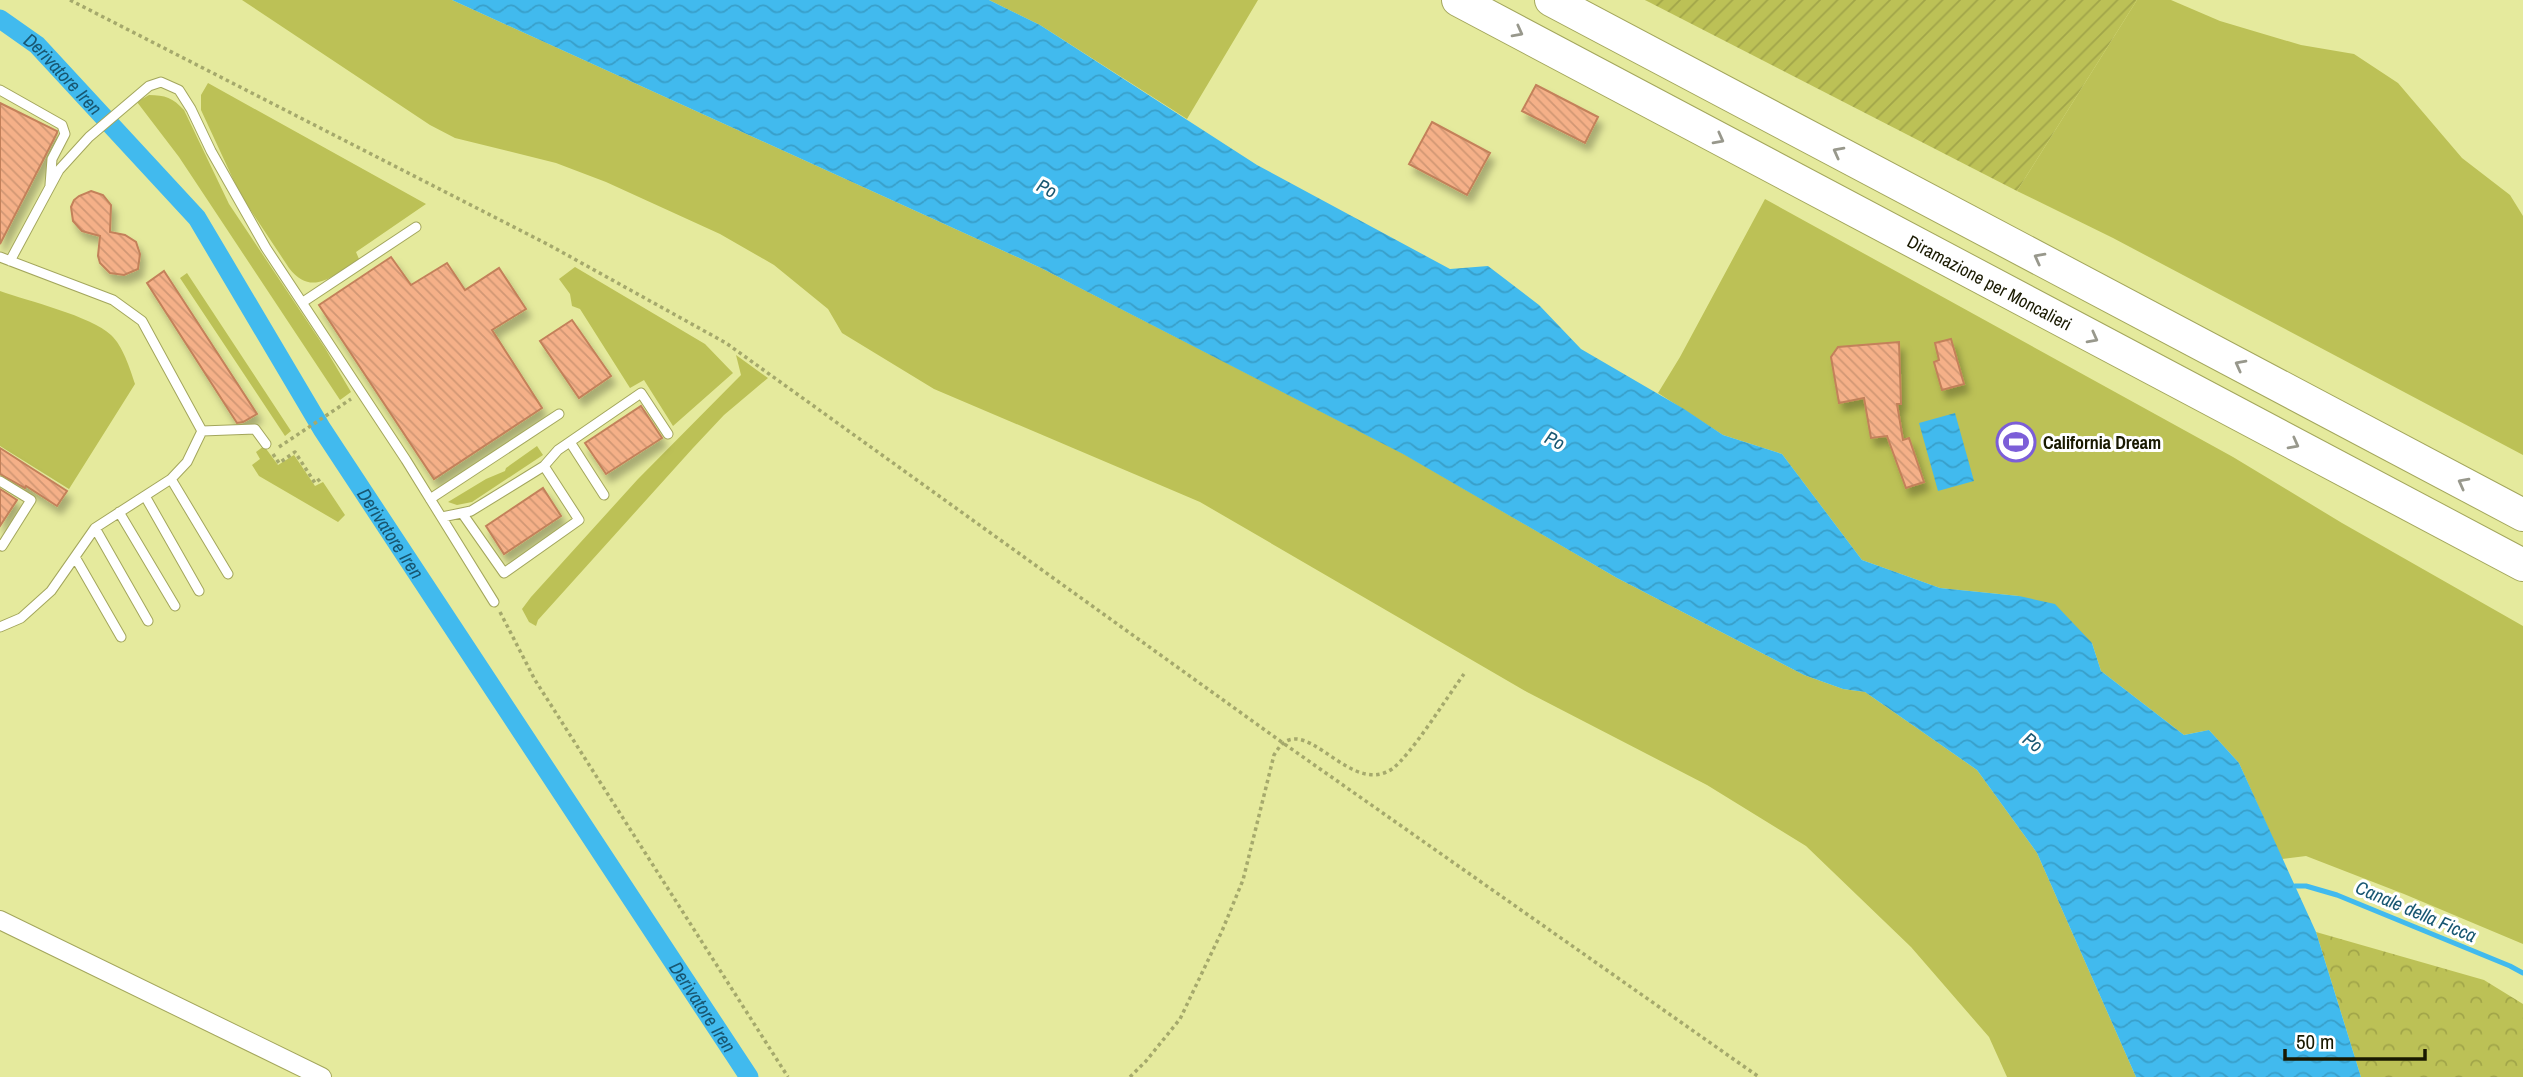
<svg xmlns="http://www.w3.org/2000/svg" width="2523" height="1077" viewBox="0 0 2523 1077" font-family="'Archivo Narrow',sans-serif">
	<defs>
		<pattern id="forest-crowns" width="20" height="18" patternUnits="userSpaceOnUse" patternTransform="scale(1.75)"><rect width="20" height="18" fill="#bcc156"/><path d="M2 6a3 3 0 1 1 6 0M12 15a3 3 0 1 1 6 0" fill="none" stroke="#a1a549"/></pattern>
		<pattern id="garden-furrows" width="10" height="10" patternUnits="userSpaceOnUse" patternTransform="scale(1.75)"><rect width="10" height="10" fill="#bcc156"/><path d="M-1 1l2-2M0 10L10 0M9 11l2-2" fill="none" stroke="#a1a549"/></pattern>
		<pattern id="water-waves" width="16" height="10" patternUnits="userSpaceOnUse" patternTransform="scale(1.75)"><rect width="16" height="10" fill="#41baee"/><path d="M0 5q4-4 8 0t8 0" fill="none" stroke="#389fca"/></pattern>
		<pattern id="building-back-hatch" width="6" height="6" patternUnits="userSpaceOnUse" patternTransform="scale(1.75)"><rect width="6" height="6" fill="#f5b088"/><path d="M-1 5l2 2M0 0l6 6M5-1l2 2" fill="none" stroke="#d19774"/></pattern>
		<filter id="shadow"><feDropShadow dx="4.5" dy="8" stdDeviation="3.5" flood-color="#0004"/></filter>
	</defs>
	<rect width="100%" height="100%" fill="#e5ea9d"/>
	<path fill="#bcc156" d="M242 0H452L1041 268 1404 454 1617 578 1804 675 1843 689 1865 692 1977 770 2037 853 2136 1077H2007L1989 1037 1911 947 1806 846 1707 785 1527 692 1200 502 934 389 842 333 828 309 774 265 720 234 606 182 556 163 455 138 430 125Z
		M989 0H1258L1187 119 1040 25Z
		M2137 0H2171L2220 21 2301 45 2354 54 2398 83 2462 158 2510 195 2523 216V455L2113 238 2017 191Z
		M208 83 426 204 356 252 359 259C334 275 312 298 289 268L240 194 201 110V95Z
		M149 95C165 95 173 98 184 110L229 204 325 348 351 392 340 400 179 157 137 102Z
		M1765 199 2233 457 2342 523 2523 626V944L2404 894 2306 856 2282 859 2239 763 2209 730 2184 735 2101 671 2092 643 2019 596 1940 588 1862 560 1782 454 1723 435 1658 393 1680 357Z
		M575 267 705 344 733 373 673 426 644 380 630 388 580 309 572 306 570 294 559 279Z
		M187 273 291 431 285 436 180 278Z
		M0 291C28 301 91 316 111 335 123 346 130 369 135 384L69 489 0 446Z
		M736 355 768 378 724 415 693 448 538 620 536 626 529 622 522 609 531 597 638 479 741 375Z
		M264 446 278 465 294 455 315 486 323 482 345 515 338 522 259 476 252 465 260 459 256 452Z
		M537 446 543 455 472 502 457 505 448 502 486 479 505 471 506 468Z"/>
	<path fill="url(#forest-crowns)" d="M2316 932 2484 980 2523 1004V1077H2361Z"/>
	<path fill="url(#garden-furrows)" d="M1645 0H2137L2017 191Z"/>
	<path fill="url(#water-waves)" d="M452 0H989L1040 25 1257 165 1450 269 1488 266 1539 305 1581 349 1684 409 1723 435 1782 454 1862 560 1940 588 2019 596 2055 604 2092 643 2101 671 2184 735 2209 730 2239 763 2316 932 2361 1077H2136L2037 853 1977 770 1865 692 1843 689 1804 675 1617 578 1403 454 1041 268Z
		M1955 413 1974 481 1938 491 1919 423Z"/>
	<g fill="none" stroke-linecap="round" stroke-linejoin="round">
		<path stroke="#41baee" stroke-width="5" d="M2295 886H2306L2337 895 2510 966 2523 973"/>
		<path stroke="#41baee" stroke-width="19" id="s1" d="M0 19 37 45 197 218 322 429 749 1077"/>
	</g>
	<path fill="url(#building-back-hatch)" stroke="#c3815a" stroke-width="2" filter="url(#shadow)" d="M1536 85 1598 117 1585 143 1522 111Z
		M0 103 57 131V133L0 244Z
		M1432 122 1490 153 1467 195 1409 164Z
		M91 191 103 195 111 205 110 232 125 235 136 242 140 254 138 269 124 275 110 273 100 263 98 256 100 236 82 231 73 221 71 207 74 200 79 196Z
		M391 257 411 285 447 263 465 290 499 268 526 309 492 330 542 408 434 479 319 305Z
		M164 271 257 414 243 422 237 423 147 283Z
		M572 320 611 376 579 398 540 341Z
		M1951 339 1964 384 1942 390 1934 362 1939 360 1935 343Z
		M1899 342 1901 404H1897L1903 440 1909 438 1924 482 1906 488 1887 436 1871 438 1864 398 1839 403 1831 357 1838 347Z
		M641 406 662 438 606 474 585 443Z
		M0 448 67 491 57 506 26 486 25 488 0 474Z
		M543 488 561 516 504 554 486 526Z
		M0 489 17 500 0 526Z"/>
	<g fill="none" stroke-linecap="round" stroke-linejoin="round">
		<defs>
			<path id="service" d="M0 90 62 125 65 134 52 159 50 185
				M0 257 113 300 142 321 202 431
				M10 261 59 170 89 137 149 86 161 82 179 90 191 109 211 151 266 248 406 460 494 602
				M303 302 416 227
				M202 431 255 429 266 444
				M570 442 604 495
				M544 466 558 450 641 393 668 434
				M171 479 228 574
				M0 481 31 500 2 546 0 545
				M145 496 199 591
				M430 499 559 414
				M119 512 175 606
				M442 517 471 511 544 466 579 520 504 573 462 513
				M95 528 148 621
				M75 557 121 637
				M0 627 21 618 51 591 95 528 171 479 187 462 202 431"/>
			<path id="minor" d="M0 920 322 1077"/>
			<g id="motorway">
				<path id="s2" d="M1458 0 2523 565"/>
				<path d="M1551 0 2523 515"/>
			</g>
		</defs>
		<use href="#service" stroke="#a3a65c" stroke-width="11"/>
		<use href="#minor" stroke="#a3a65c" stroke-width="20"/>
		<use href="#motorway" stroke="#a3a65c" stroke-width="34"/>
		<path stroke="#a5a96c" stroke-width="3.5" stroke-dasharray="3.5 3.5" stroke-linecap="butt" d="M70 0 549 245 726 343 1283 743 1759 1077
			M279 447 351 399
			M273 454 279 463 295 452 315 483 320 479
			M500 612 535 680 788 1077
			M1130 1077 1146 1061 1180 1019 1222 931 1243 880 1274 755C1278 749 1282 742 1289 740 1316 730 1355 794 1392 769 1412 754 1447 697 1464 674"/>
		<use href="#service" stroke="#fff" stroke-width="9"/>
		<use href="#minor" stroke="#fff" stroke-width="18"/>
		<use href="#motorway" stroke="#fff" stroke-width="32"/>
	</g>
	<defs><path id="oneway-chevron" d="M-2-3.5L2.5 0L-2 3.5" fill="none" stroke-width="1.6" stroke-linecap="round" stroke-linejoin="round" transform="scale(1.75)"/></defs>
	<g stroke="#98988c">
		<use href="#oneway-chevron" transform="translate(1518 32) rotate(28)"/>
		<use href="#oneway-chevron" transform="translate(1719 139) rotate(28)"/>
		<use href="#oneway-chevron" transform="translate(1838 152) rotate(-152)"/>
		<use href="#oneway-chevron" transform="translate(2039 258) rotate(-152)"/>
		<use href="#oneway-chevron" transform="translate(2093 338) rotate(28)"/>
		<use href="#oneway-chevron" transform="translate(2240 365) rotate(-152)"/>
		<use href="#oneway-chevron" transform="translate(2294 444) rotate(28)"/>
		<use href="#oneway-chevron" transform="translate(2463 483) rotate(-152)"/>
	</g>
	<defs>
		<symbol id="stadium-ring" viewBox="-11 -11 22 22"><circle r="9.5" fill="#fff" stroke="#7c5ed8" stroke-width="1.5"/><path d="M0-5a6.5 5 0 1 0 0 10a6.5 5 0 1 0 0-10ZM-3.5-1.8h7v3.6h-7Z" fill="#7c5ed8"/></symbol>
	</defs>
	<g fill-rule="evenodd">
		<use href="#stadium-ring" x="1994" y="420" width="44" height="44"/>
	</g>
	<g text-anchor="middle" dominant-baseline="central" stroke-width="6" stroke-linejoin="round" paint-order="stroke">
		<g font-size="18" fill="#191900" stroke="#fff">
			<text stroke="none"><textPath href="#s2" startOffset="602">Diramazione per Moncalieri</textPath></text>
		</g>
		<g font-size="18" font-weight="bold" fill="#191900" stroke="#fff" text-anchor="start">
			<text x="2043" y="442">California Dream</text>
		</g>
		<g font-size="19" font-style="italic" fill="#185772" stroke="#fff">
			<text stroke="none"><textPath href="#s1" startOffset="84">Derivatore Iren</textPath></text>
			<text transform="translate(1047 188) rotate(26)">Po</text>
			<text transform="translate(1555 440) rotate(26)">Po</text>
			<text stroke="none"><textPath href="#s1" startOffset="651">Derivatore Iren</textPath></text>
			<text transform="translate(2033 742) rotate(37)">Po</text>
			<text transform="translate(2416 911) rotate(23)">Canale della Ficca</text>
			<text stroke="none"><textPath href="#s1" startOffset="1218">Derivatore Iren</textPath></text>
		</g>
	</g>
	<path d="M2285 1049v10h140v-10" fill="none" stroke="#191900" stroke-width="3.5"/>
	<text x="2296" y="1049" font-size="21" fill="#191900" stroke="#ffffff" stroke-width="5" paint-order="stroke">50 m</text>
</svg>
